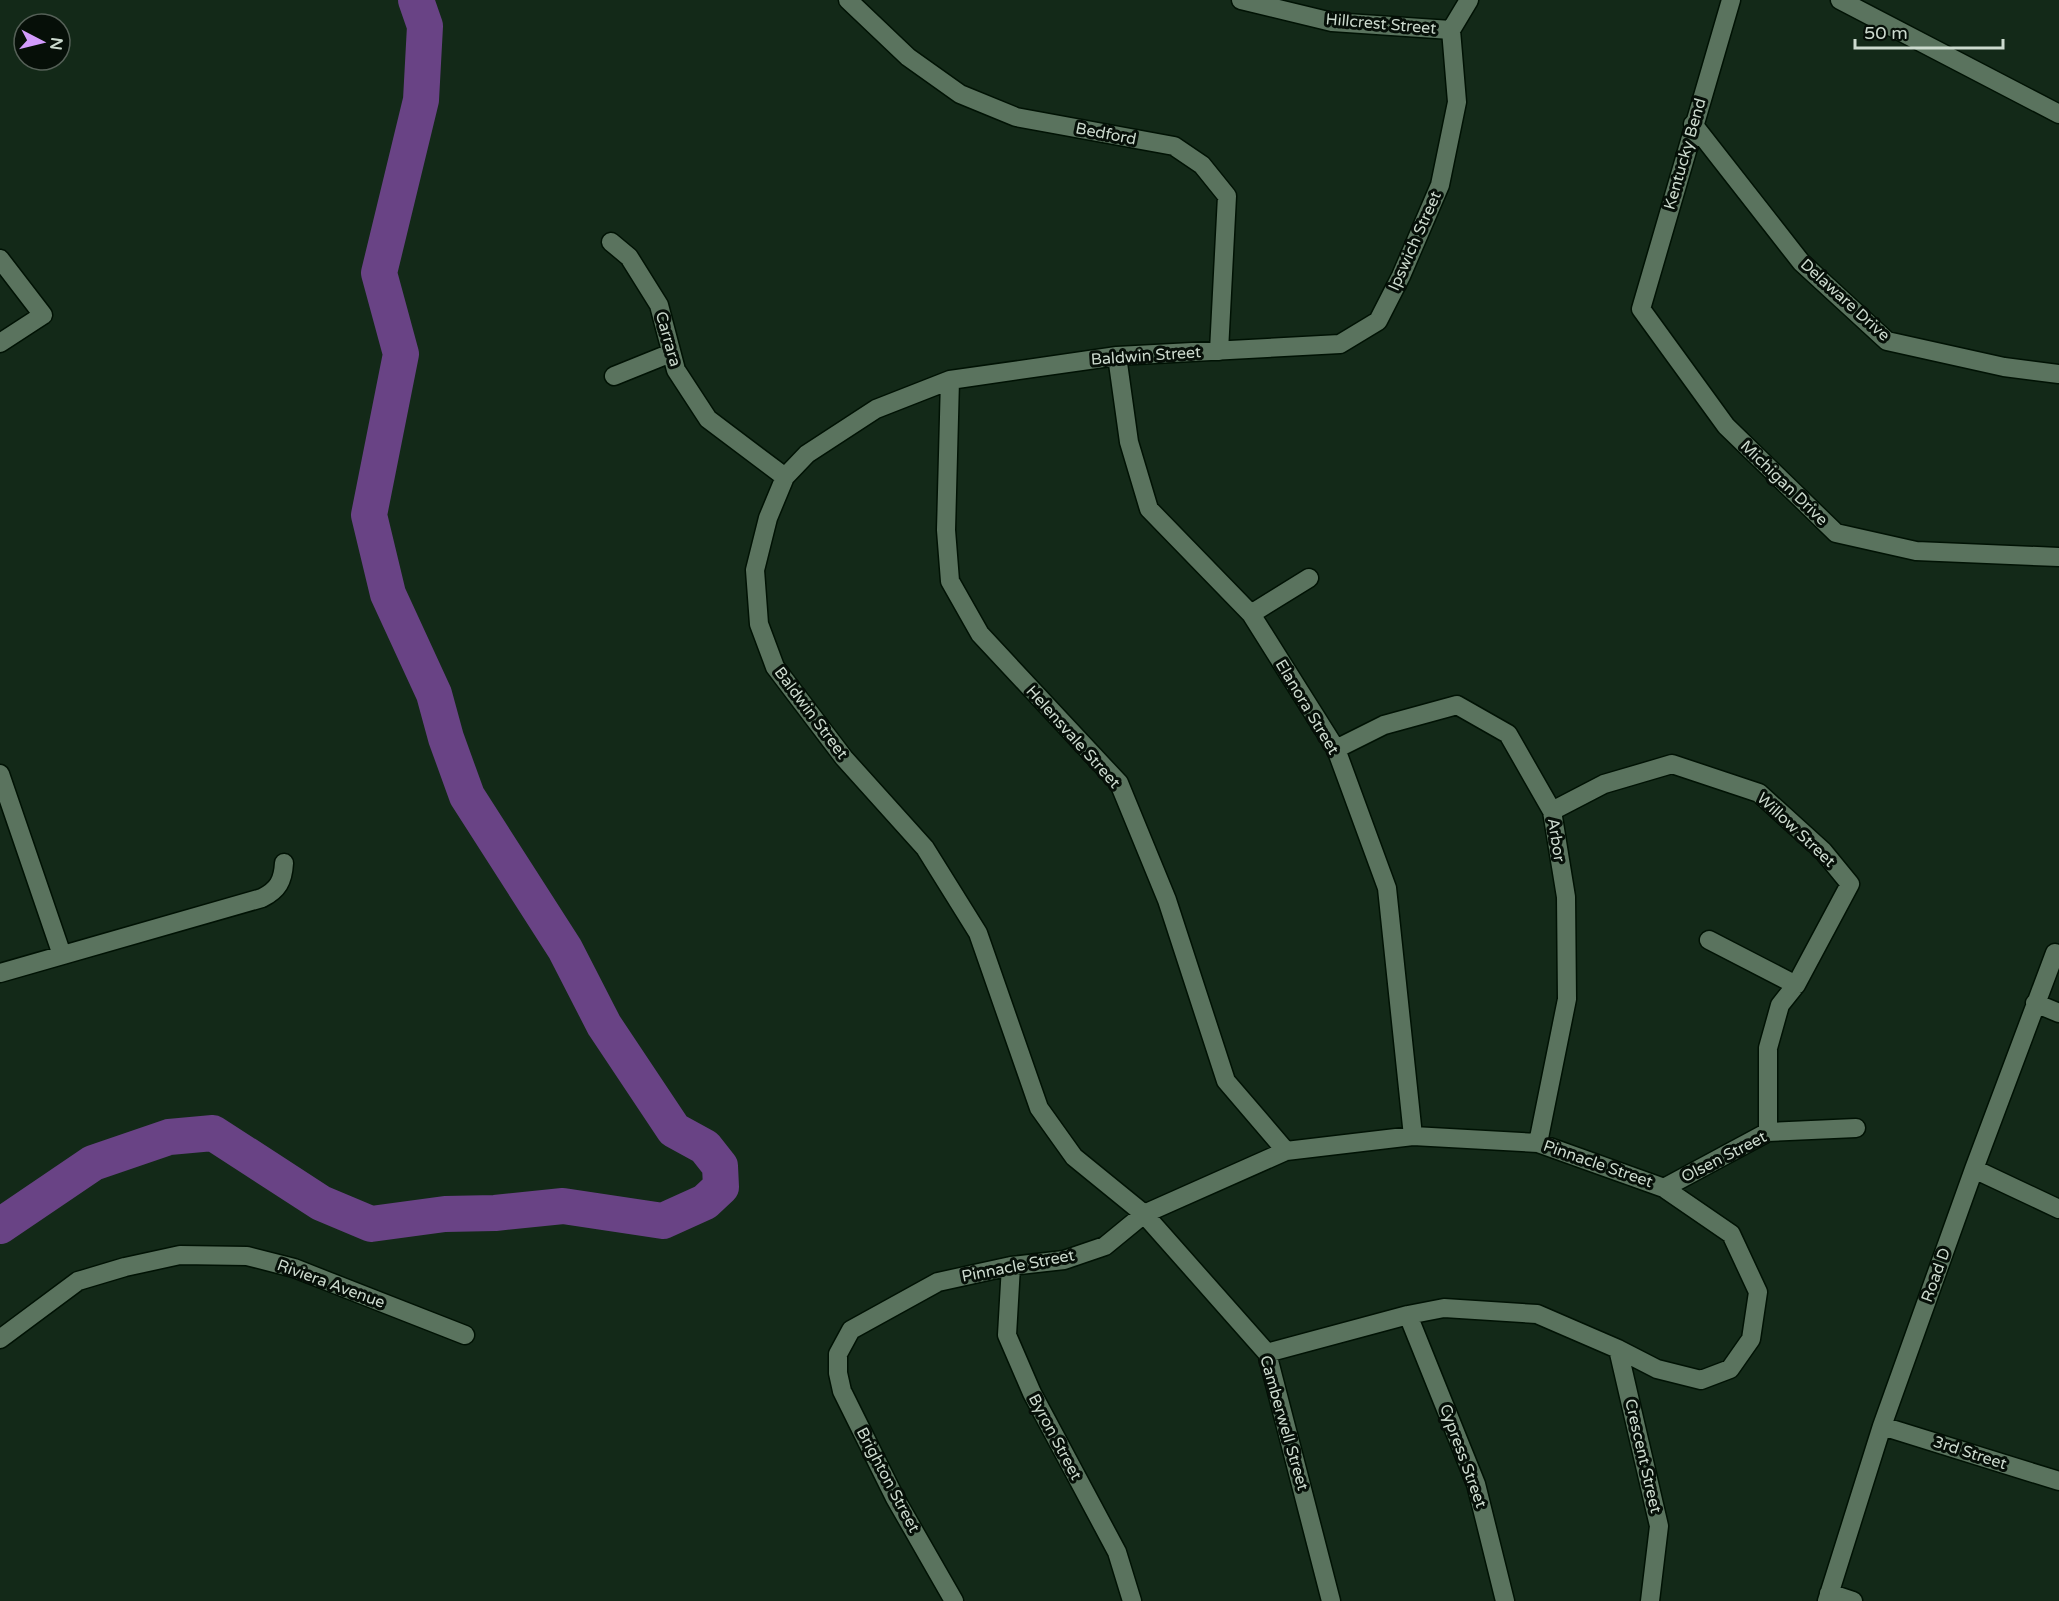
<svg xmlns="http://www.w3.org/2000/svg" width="2059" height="1601" viewBox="0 0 2059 1601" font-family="'Varela Round',sans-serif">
	<rect width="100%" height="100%" fill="#132918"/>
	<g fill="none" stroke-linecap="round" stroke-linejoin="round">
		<path stroke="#694385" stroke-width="36" d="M0 1226 93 1163 169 1137 213 1133 321 1203 371 1224 445 1214 495 1213 563 1206 663 1221 705 1202 721 1187 720 1166 705 1147 674 1130 604 1025 565 949 467 796 446 738 434 694 388 594 369 515 401 354 379 273 421 100 425 26 416 0"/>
		<defs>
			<path id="minor" d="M848 0 908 57 960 94 1016 117 1174 146 1202 165 1227 196 1219 351
				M1241 0 1332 22 1451 30
				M1731 0 1641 309 1726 426 1836 533 1916 551 2059 557
				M1840 0 2059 114
				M1693 124 1801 262 1887 341 2004 367 2059 374
				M611 242 629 257 659 305 676 370 708 419 785 477
				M0 259 43 315 0 343
				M1117 356 1129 442 1149 509 1251 614 1336 749 1387 888 1413 1136
				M614 376 671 353
				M950 380 946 530 950 581 980 634 1119 783 1167 900 1226 1081 1286 1151
				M1251 614 1309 578
				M1336 749 1384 725 1457 705 1508 734 1552 811 1566 897 1567 999 1538 1143
				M0 774 62 955
				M1552 811 1604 784 1672 764 1759 793 1823 851 1850 884 1796 985 1780 1005 1768 1048V1132
				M1709 940 1796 985
				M0 973 262 898C278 890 283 881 284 863
				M2035 1003 2059 1013
				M1974 1169 2059 1209
				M1664 1188 1768 1132 1856 1128
				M1011 1266 1007 1335 1032 1393 1117 1552 1132 1601
				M1408 1315 1476 1484 1505 1601
				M0 1339 78 1281 125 1267 180 1255 247 1256 294 1268 465 1335
				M1618 1349 1659 1526 1650 1601
				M1882 1426 2059 1481
				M1829 1593 1853 1601
				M954 1601 895 1498 842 1391 838 1373V1354L851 1330 938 1282 1011 1266 1064 1260 1105 1246 1144 1214 1286 1151 1413 1136 1538 1143 1664 1188 1731 1234 1758 1292 1751 1339 1730 1369 1701 1380 1657 1369 1618 1349 1537 1314 1444 1308 1408 1315 1267 1353
				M1331 1601 1267 1353 1144 1214 1074 1157 1039 1108 978 933 925 848 844 758 775 667 759 624 755 570 768 518 785 477 807 454 876 409 950 380 1117 356 1340 344 1378 321 1401 276 1440 185 1457 102 1451 30 1469 0
				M1827 1601 1882 1426 1974 1169 2055 953"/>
		</defs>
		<use href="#minor" stroke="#001204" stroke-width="21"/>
		<use href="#minor" stroke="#5a735e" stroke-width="18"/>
	</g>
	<g text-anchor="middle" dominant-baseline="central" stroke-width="6" stroke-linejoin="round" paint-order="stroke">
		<g font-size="16" fill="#ccdace" stroke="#060f08">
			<text transform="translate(1381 24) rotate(5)">Hillcrest Street</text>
			<text transform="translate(1106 134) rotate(11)">Bedford</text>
			<text transform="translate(1685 154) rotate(-74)">Kentucky Bend</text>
			<text transform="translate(1415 241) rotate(-66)">Ipswich Street</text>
			<text transform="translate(1845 300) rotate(42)">Delaware Drive</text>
			<text transform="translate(668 339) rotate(74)">Carrara</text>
			<text transform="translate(1146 356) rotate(-4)">Baldwin Street</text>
			<text transform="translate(1784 483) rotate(44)">Michigan Drive</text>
			<text transform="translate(1307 707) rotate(59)">Elanora Street</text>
			<text transform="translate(811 713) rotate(53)">Baldwin Street</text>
			<text transform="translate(1073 737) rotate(48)">Helensvale Street</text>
			<text transform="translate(1796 830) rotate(43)">Willow Street</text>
			<text transform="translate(1556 840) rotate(81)">Arbor</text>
			<text transform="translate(1724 1157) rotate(-27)">Olsen Street</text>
			<text transform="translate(1598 1164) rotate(19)">Pinnacle Street</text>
			<text transform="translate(1018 1266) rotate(-11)">Pinnacle Street</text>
			<text transform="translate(1936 1275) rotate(-70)">Road D</text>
			<text transform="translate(331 1284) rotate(20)">Riviera Avenue</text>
			<text transform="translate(1284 1423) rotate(74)">Camberwell Street</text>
			<text transform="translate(1055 1437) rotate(62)">Byron Street</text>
			<text transform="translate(1970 1453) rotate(18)">3rd Street</text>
			<text transform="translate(1463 1456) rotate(70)">Cypress Street</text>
			<text transform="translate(1643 1456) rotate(77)">Crescent Street</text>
			<text transform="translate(888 1480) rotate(62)">Brighton Street</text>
		</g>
	</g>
	<g transform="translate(42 42) rotate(97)"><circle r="28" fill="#060f08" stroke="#556057" stroke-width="1.5"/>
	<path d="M0-4.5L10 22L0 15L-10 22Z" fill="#d39cfd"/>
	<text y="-9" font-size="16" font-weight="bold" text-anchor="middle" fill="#ccdace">N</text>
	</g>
	<path d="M1855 39v9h148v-9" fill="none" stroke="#ccdace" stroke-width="3"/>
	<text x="1864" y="39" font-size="18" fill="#ccdace" stroke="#060f08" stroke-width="4.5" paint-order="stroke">50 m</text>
</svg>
